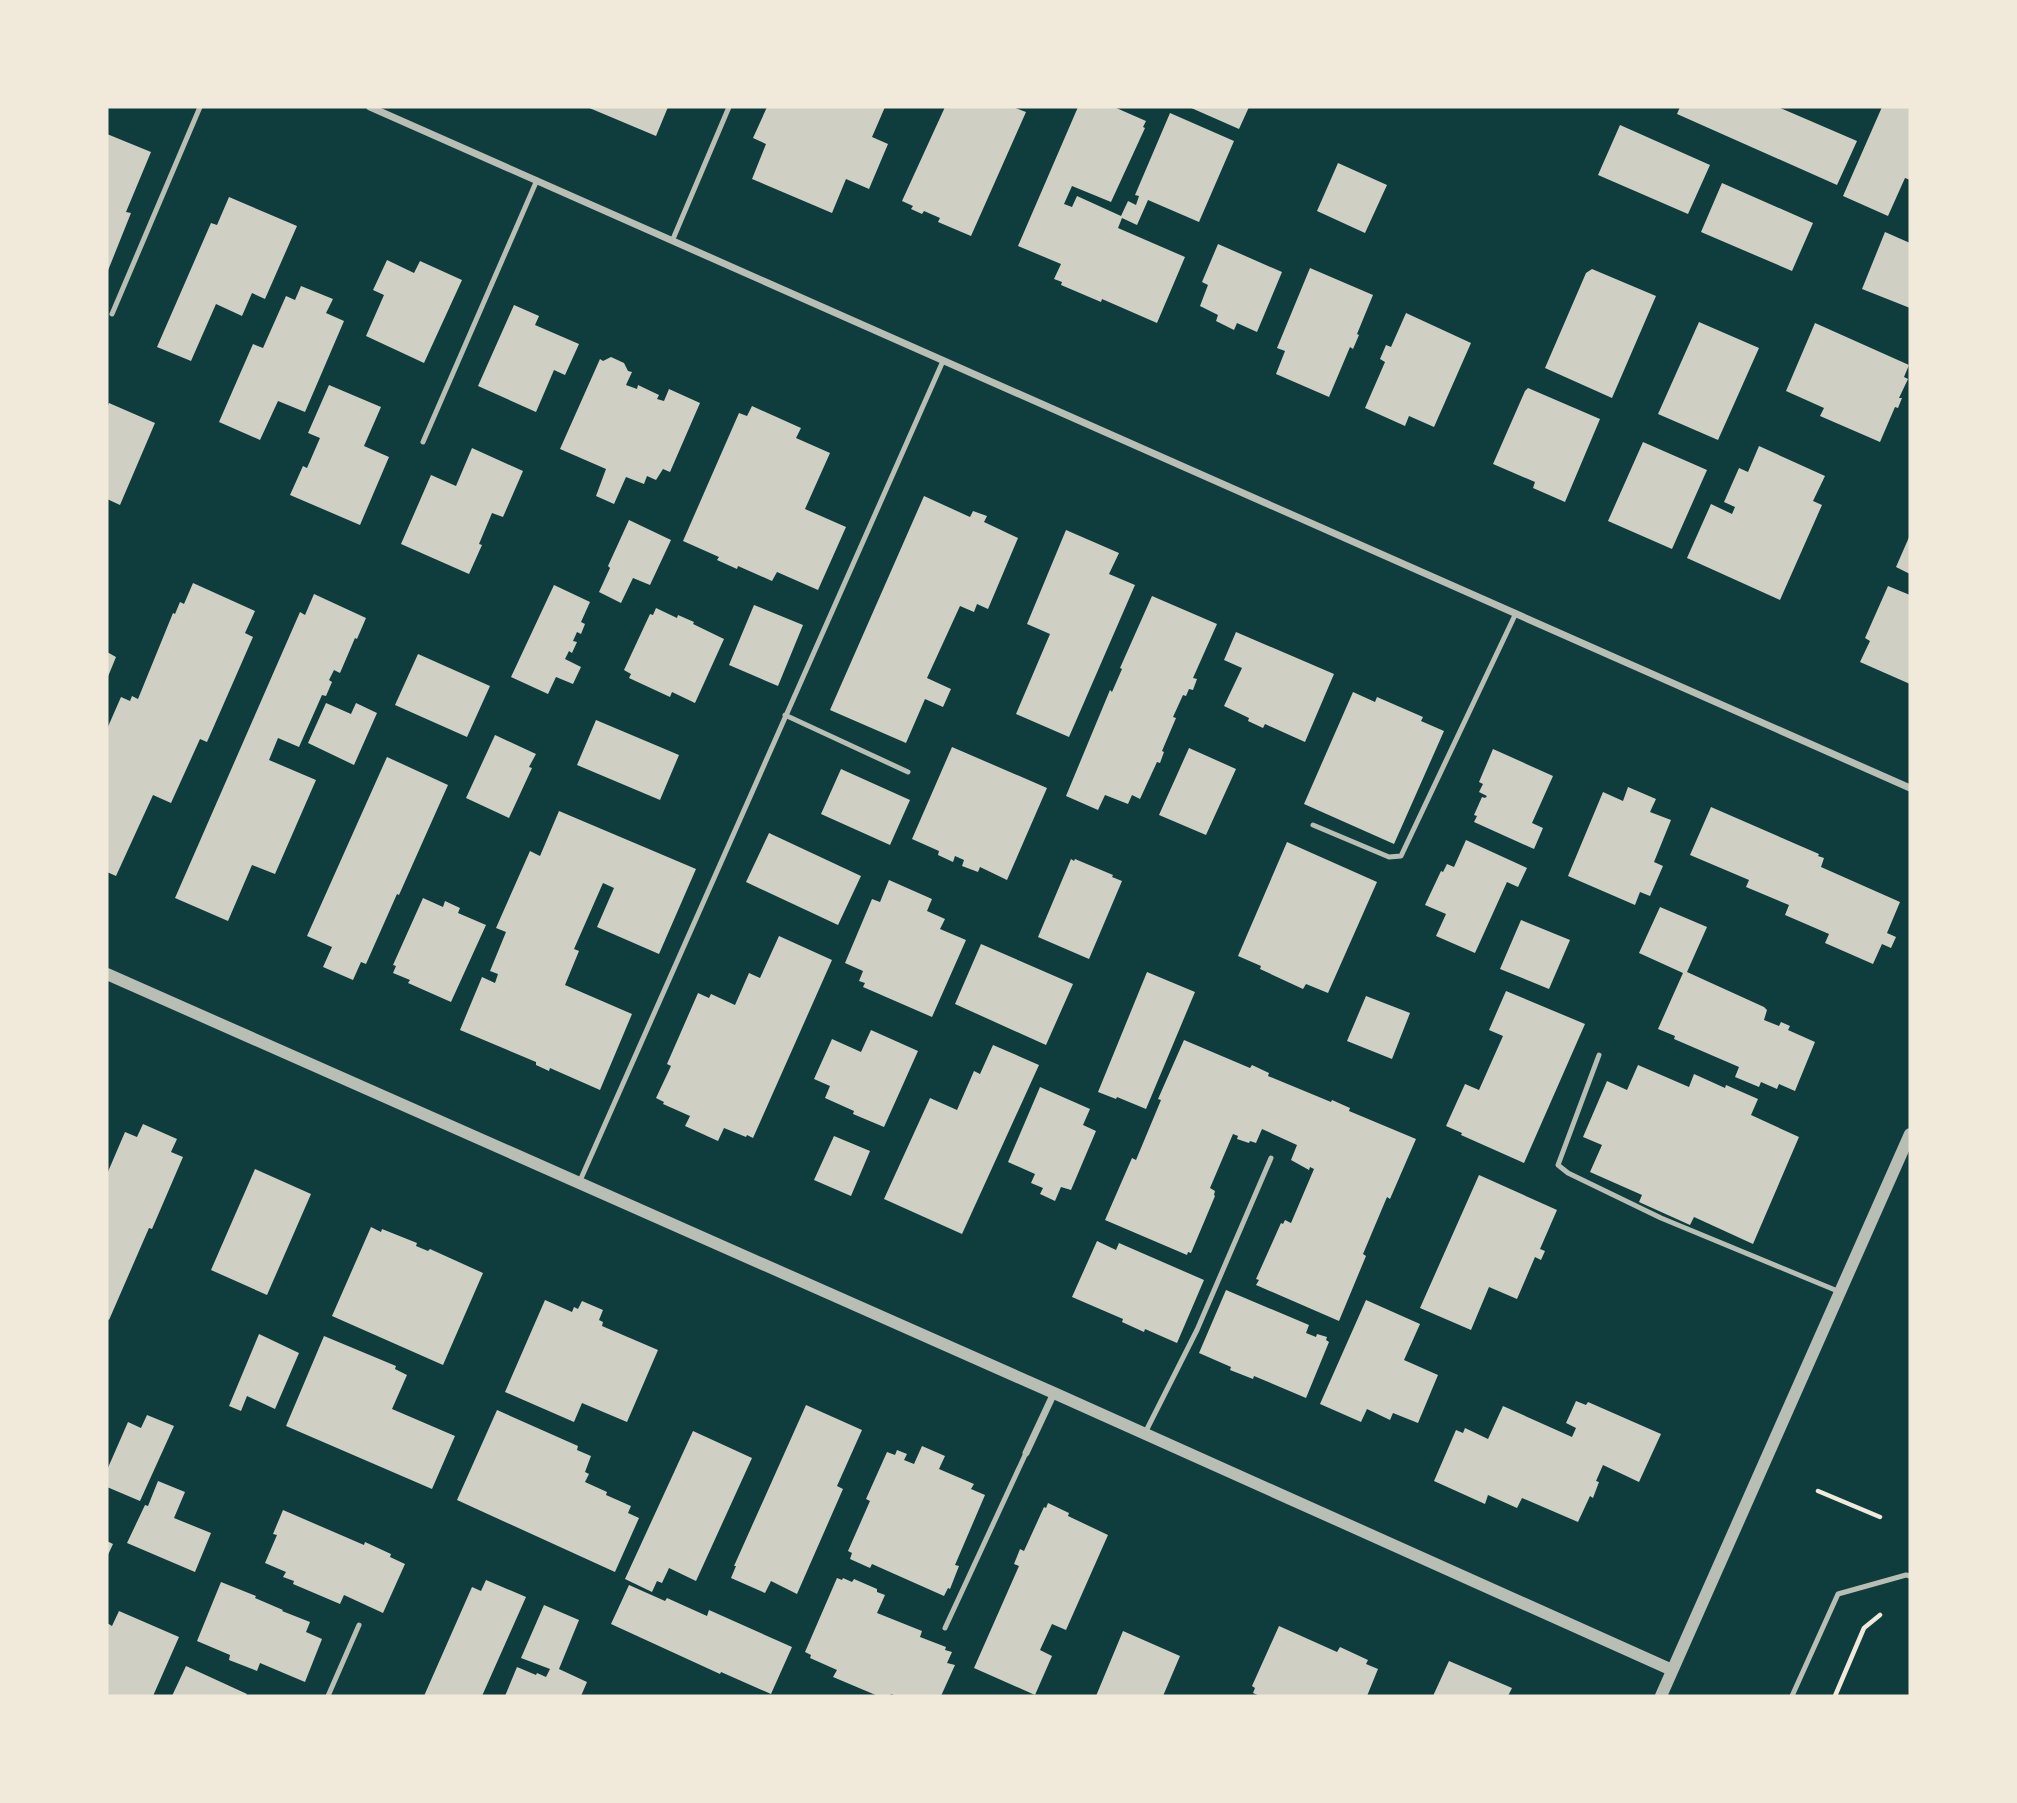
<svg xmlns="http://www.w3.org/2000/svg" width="2017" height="1803" viewBox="0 0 2017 1803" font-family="'PT Sans',sans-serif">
	<rect width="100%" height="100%" fill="#0f3d3e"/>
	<path fill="#cfcfc3" d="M587 107H668L656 136Z
		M767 107H885L872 137 888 144 869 189 846 179 832 213 752 179 766 144 753 138Z
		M945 107H1013L1026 112 971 236 938 222 940 218 924 211 922 214 911 209 913 206 902 201Z
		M1078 107H1114L1146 121 1143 127 1145 128 1111 202 1072 186 1064 204 1072 207 1077 196 1121 216 1128 201 1136 205 1139 196 1135 195 1170 113 1234 141 1199 222 1148 200 1137 225 1122 218 1118 228 1185 257 1157 323 1102 299 1101 302 1061 285 1062 282 1054 279 1061 264 1018 246Z
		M1189 107H1249L1239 129Z
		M1680 107H1778L1857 141 1837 185 1677 114Z
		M1882 107H1910V180L1905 178 1888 216 1843 196Z
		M1620 125 1710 165 1688 214 1598 175Z
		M107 134 151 152 126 212 131 213 107 273Z
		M1338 163 1387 185 1365 233 1317 211Z
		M1722 183 1813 223 1792 271 1701 232Z
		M229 197 297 226 265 299 252 293 242 316 216 304 191 361 157 347 211 223 217 225Z
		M1885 232 1910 243V308L1862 289Z
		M1218 244 1282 272 1257 332 1237 323 1234 330 1216 321 1218 315 1200 306 1208 285 1202 282Z
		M387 260 414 273 420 261 462 280 424 363 366 336 384 295 373 290Z
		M1310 268 1373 295 1357 334 1359 335 1353 349 1350 347 1329 397 1276 374 1285 351 1277 348Z
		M1592 269 1656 296 1612 398 1545 368 1586 273Z
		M301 286 333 299 326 313 344 321 305 412 278 401 260 440 219 422 253 344 263 348 286 296 295 300Z
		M514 305 539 316 535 325 579 344 565 375 554 370 536 412 478 386Z
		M1406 313 1471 343 1434 427 1409 416 1405 426 1365 408 1385 362 1380 359 1386 345 1391 347Z
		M1699 322 1759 348 1718 440 1658 414Z
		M1815 323 1909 365 1904 377 1908 379 1899 398H1902L1898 408 1895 407 1880 442 1820 416 1824 408 1786 391Z
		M611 357 624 363 628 371 632 372 626 385 637 389 638 385 659 395 657 399 664 401 669 389 700 403 670 472 663 469 656 480 647 476 644 484 626 477 614 504 596 496 606 469 560 449 600 359 603 361Z
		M329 385 381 407 364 446 389 457 360 525 290 495 303 466 307 468 320 438 308 433Z
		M1528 388 1600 419 1565 502 1533 488 1535 482 1493 464 1525 391Z
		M109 403 155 423 120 505 107 499V407Z
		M752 406 801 428 796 438 830 453 805 509 846 527 818 590 777 572 772 581 738 566 737 569 717 560 719 557 683 541 739 413 747 416Z
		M1643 442 1707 470 1672 549 1608 521Z
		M1759 446 1825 476 1813 501 1822 505 1780 600 1687 558 1711 504 1732 514 1735 507 1724 502 1739 468 1748 472Z
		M472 448 523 471 503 517 492 513 479 544 482 545 469 574 401 544 431 475 456 486Z
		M924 496 970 517 973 511 987 516 984 522 1018 538 988 609 977 604 974 612 960 606 927 678 951 689 943 707 925 699 906 743 830 710Z
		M629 520 671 540 650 585 633 578 621 603 599 592 610 568 608 566Z
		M1066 530 1119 553 1109 574 1135 585 1069 737 1016 714 1050 634 1027 624Z
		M1910 535V574L1896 567Z
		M193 583 255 611 245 633 253 637 207 742 200 739 171 803 153 795 116 876 107 872V729L121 697 130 701 132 696 138 699 173 613 175 614 180 602 184 604Z
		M554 585 590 602 581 622 585 624 581 634 577 632 573 641 577 642 572 653 569 651 565 659 581 667 573 684 556 677 548 694 511 677Z
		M1888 586 1910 595V684L1860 662 1870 641 1865 638Z
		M314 594 366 618 357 639 355 638 340 673 334 670 329 680 332 682 326 696 322 695 299 747 278 738 269 760 316 780 275 874 252 865 228 921 175 898 300 612 305 615Z
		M1152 596 1217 624 1193 678 1197 679 1193 690 1189 689 1186 696 1183 695 1173 717 1176 718 1162 751 1164 752 1160 763 1157 762 1140 799 1132 795 1128 804 1105 795 1098 810 1066 796 1110 690 1112 692 1122 669 1120 668Z
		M754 605 803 625 778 686 729 665Z
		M656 608 677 618 678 615 694 622 693 624 724 639 695 703 672 692 670 697 629 678 631 674 624 670 650 614 653 615Z
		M1236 632 1334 674 1305 742 1265 724 1263 728 1248 721 1249 718 1224 706 1242 668 1224 660Z
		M107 652 116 657 107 679Z
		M418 654 490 686 467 737 395 705Z
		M1353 692 1375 702 1377 697 1423 717 1421 721 1444 731 1394 844 1304 804Z
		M326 703 351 714 356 703 377 713 354 765 308 743Z
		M596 720 679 755 660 800 577 765Z
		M495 735 536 754 529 767 532 768 509 818 466 798Z
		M952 747 1047 788 1007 880 980 867 978 872 962 866 964 860 955 856 953 862 938 855 939 851 912 839Z
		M1189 748 1236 769 1206 835 1159 815Z
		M1493 749 1553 776 1532 823 1543 828 1534 849 1474 822 1477 816 1474 815 1482 797 1485 798 1487 796 1479 792 1483 784 1479 782Z
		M387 757 448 785 399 895 397 894 366 964 361 962 353 980 323 967 332 947 307 936Z
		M841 769 910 800 890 845 821 814Z
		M1628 787 1656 799 1650 812 1671 820 1654 862 1663 866 1650 896 1640 892 1635 905 1568 876 1603 792 1623 801Z
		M1711 807 1819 854 1818 856 1824 858 1821 867 1900 902 1887 933 1896 937 1891 948 1882 944 1873 964 1825 943 1829 934 1785 915 1789 905 1746 887 1749 880 1690 855Z
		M559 811 696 869 659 954 597 927 614 888 603 883 574 949 579 951 565 985 632 1014 600 1090 550 1068 549 1071 536 1065V1062L460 1030 482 977 495 983 498 974 490 971 506 932 496 928 530 851 540 856Z
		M769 833 861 876 838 925 746 882Z
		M1466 840 1527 868 1518 887 1507 882 1475 953 1436 936 1446 914 1425 905 1441 871 1443 872 1447 864 1454 867Z
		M1287 842 1377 882 1328 993 1306 984 1303 989 1260 969 1261 966 1238 956Z
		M1071 859 1074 861 1075 859 1113 875 1112 877 1122 881 1089 959 1038 937Z
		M889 880 932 899 927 911 945 919 940 929 966 940 932 1017 863 987 865 983 859 981 863 971 845 963 872 899 880 902Z
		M423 898 443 907 445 901 460 908 458 913 486 925 451 1002 408 983 410 980 393 973 396 966 393 965Z
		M1660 907 1707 927 1687 972 1764 1007 1767 1010 1764 1020 1779 1026 1781 1022 1790 1026 1788 1030 1815 1042 1795 1091 1779 1084 1777 1089 1761 1082 1759 1087 1735 1077 1739 1067 1674 1039 1675 1036 1658 1029 1683 973 1639 953Z
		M1521 920 1570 940 1549 989 1500 969Z
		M779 936 832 960 753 1138 747 1135 746 1137 724 1128 718 1141 685 1126 690 1116 663 1104 664 1102 656 1098 671 1066 667 1064 698 993 709 998 711 994 735 1005 749 973 760 978Z
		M981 944 1073 984 1046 1045 955 1004Z
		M1147 972 1195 992 1146 1109 1117 1097 1116 1099 1098 1092Z
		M1506 991 1585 1024 1524 1163 1461 1135 1462 1133 1446 1126 1465 1084 1479 1090 1503 1036 1489 1030Z
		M1366 996 1410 1013 1392 1059 1347 1041Z
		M871 1030 918 1051 884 1127 853 1114 854 1111 825 1098 830 1086 814 1079 832 1039 861 1052Z
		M1184 1040 1250 1068 1252 1065 1269 1073 1268 1076 1331 1102 1332 1100 1350 1108 1349 1111 1416 1139 1390 1199 1387 1197 1363 1254 1366 1256 1339 1321 1256 1285 1259 1280 1256 1279 1281 1223 1283 1224 1285 1220 1291 1223 1314 1169 1310 1167 1309 1170 1291 1160 1297 1145 1262 1129 1256 1143 1250 1141 1249 1143 1237 1139 1238 1136 1233 1134 1210 1188 1215 1191 1214 1195 1215 1196 1191 1253 1188 1252 1187 1255 1105 1220 1132 1158 1136 1160 1161 1100 1158 1099Z
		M993 1045 1039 1065 962 1234 884 1199 930 1098 957 1110 974 1071 980 1074Z
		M1638 1065 1689 1087 1694 1074 1725 1088 1726 1085 1758 1099 1751 1115 1799 1137 1753 1244 1694 1217 1690 1225 1639 1202 1642 1195 1590 1172 1602 1145 1583 1137 1607 1081 1627 1090Z
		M1040 1087 1090 1109 1083 1125 1096 1131 1071 1190 1061 1187 1055 1201 1040 1194 1043 1188 1031 1183 1035 1174 1008 1162Z
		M143 1124 177 1139 171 1152 183 1157 152 1229 149 1228 109 1320 107 1319V1174L125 1132 137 1137Z
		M834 1136 870 1151 851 1196 814 1180Z
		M255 1169 311 1194 267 1295 211 1270Z
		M1479 1175 1557 1210 1540 1249 1545 1251 1541 1260 1535 1257 1517 1299 1489 1287 1471 1330 1420 1308Z
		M371 1227 381 1232 382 1229 417 1243 416 1246 428 1251 430 1249 483 1273 443 1365 332 1316Z
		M1097 1241 1116 1250 1119 1243 1204 1280 1177 1343 1145 1329 1144 1332 1122 1322 1123 1319 1072 1297Z
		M1226 1290 1309 1325 1306 1333 1316 1337 1317 1334 1327 1337 1326 1340 1329 1342 1306 1398 1254 1376 1253 1379 1230 1370 1231 1367 1199 1353Z
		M545 1300 572 1312 574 1307 578 1309 582 1301 603 1310 599 1320 603 1322 602 1326 658 1350 627 1422 582 1403 574 1422 505 1392Z
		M1366 1300 1420 1324 1404 1360 1438 1375 1418 1423 1393 1413 1390 1420 1367 1409 1361 1422 1320 1404Z
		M259 1334 299 1353 275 1409 247 1396 241 1411 229 1406Z
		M324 1336 396 1366 395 1369 407 1375 392 1409 455 1436 432 1489 286 1426Z
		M1576 1401 1586 1405 1588 1402 1661 1434 1639 1482 1603 1465 1596 1481 1599 1482 1593 1498 1590 1496 1578 1522 1522 1498 1517 1508 1488 1495 1485 1504 1434 1481 1456 1430 1463 1433 1465 1428 1488 1439 1503 1406 1572 1437 1576 1428 1566 1423Z
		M806 1405 862 1430 837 1486 843 1489 797 1594 771 1581 765 1593 731 1578 736 1566H734Z
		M497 1410 578 1446 577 1450 591 1456 585 1472 589 1474 585 1482 607 1492 606 1495 631 1506 628 1513 639 1518 615 1572 457 1500Z
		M147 1415 174 1426 140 1501 107 1487V1470L128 1422 141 1428Z
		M693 1431 752 1458 696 1581 669 1568 662 1583 657 1581 652 1592 625 1579Z
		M922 1446 945 1456 939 1469 974 1484 971 1489 985 1495 955 1565 959 1566 950 1589 948 1588 944 1596 872 1564 870 1568 850 1559 852 1553 848 1551 870 1501 866 1499 887 1452 895 1455 897 1450 907 1454 904 1460 914 1464Z
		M158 1481 185 1492 174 1518 211 1533 195 1572 127 1543 145 1505 148 1506Z
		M1048 1503 1069 1513 1068 1516 1108 1535 1066 1630 1052 1624 1040 1650 1052 1656 1035 1695 974 1668 1019 1566 1014 1564 1020 1549 1024 1551 1044 1507 1046 1508Z
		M283 1510 364 1545 365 1542 391 1554 390 1557 405 1564 383 1613 344 1595 340 1604 293 1584 294 1581 283 1577 286 1572 265 1563 277 1535 273 1534Z
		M107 1541 113 1544 107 1557Z
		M837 1578 842 1580 843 1578 852 1582 854 1579 877 1589V1592L885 1595 877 1613 922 1631 920 1637 946 1647 945 1650 952 1652 947 1663 955 1665 941 1696H896L891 1694 890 1696H878L833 1677 837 1670 810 1658 811 1655 805 1652Z
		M486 1580 526 1597 482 1696H424L472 1587 481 1591Z
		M221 1582 256 1596 255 1598 283 1610 282 1611 310 1622 306 1632 322 1639 305 1682 260 1663 257 1671 229 1660 230 1655 197 1641Z
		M629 1585 665 1601 667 1598 707 1616 709 1610 792 1647 771 1694 721 1672 720 1674 611 1624Z
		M544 1605 579 1620 559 1669 587 1682 581 1696H505L517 1667 536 1675 537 1673 546 1677 550 1669 521 1658Z
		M119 1611 179 1637 153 1696H107V1623L112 1626Z
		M1279 1626 1337 1652 1340 1647 1368 1660 1366 1664 1378 1669 1367 1696H1260L1253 1693 1255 1688 1252 1686Z
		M1123 1631 1180 1656 1163 1696H1096Z
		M1449 1661 1512 1688 1508 1696H1433Z
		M186 1666 247 1694 246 1696H172Z"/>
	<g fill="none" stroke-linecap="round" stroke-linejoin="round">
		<path stroke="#f1e9da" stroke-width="4.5" d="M1818 1491 1880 1517
			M1835 1696 1864 1628 1880 1615"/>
		<path stroke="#b8beb3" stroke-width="5" d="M673 239 729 107
			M112 314 200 107
			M423 442 537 180
			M785 715 908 772
			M1313 825 1389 857 1401 856 1516 613
			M1599 1055 1558 1165 1568 1173 1661 1218 1840 1292
			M579 1183 943 361
			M1145 1433 1197 1330 1271 1158
			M945 1628 1026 1453
			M328 1696 359 1625
			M1792 1696 1838 1594 1906 1575 1910 1576"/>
		<path stroke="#b8beb3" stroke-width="7" d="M370 107 1910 788
			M1026 1453 1054 1393"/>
		<path stroke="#b8beb3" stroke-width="12" d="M107 974 1054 1393 1672 1670
			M1661 1696 1910 1134"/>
	</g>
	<rect width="2017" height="1803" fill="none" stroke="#f1e9da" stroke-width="217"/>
</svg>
